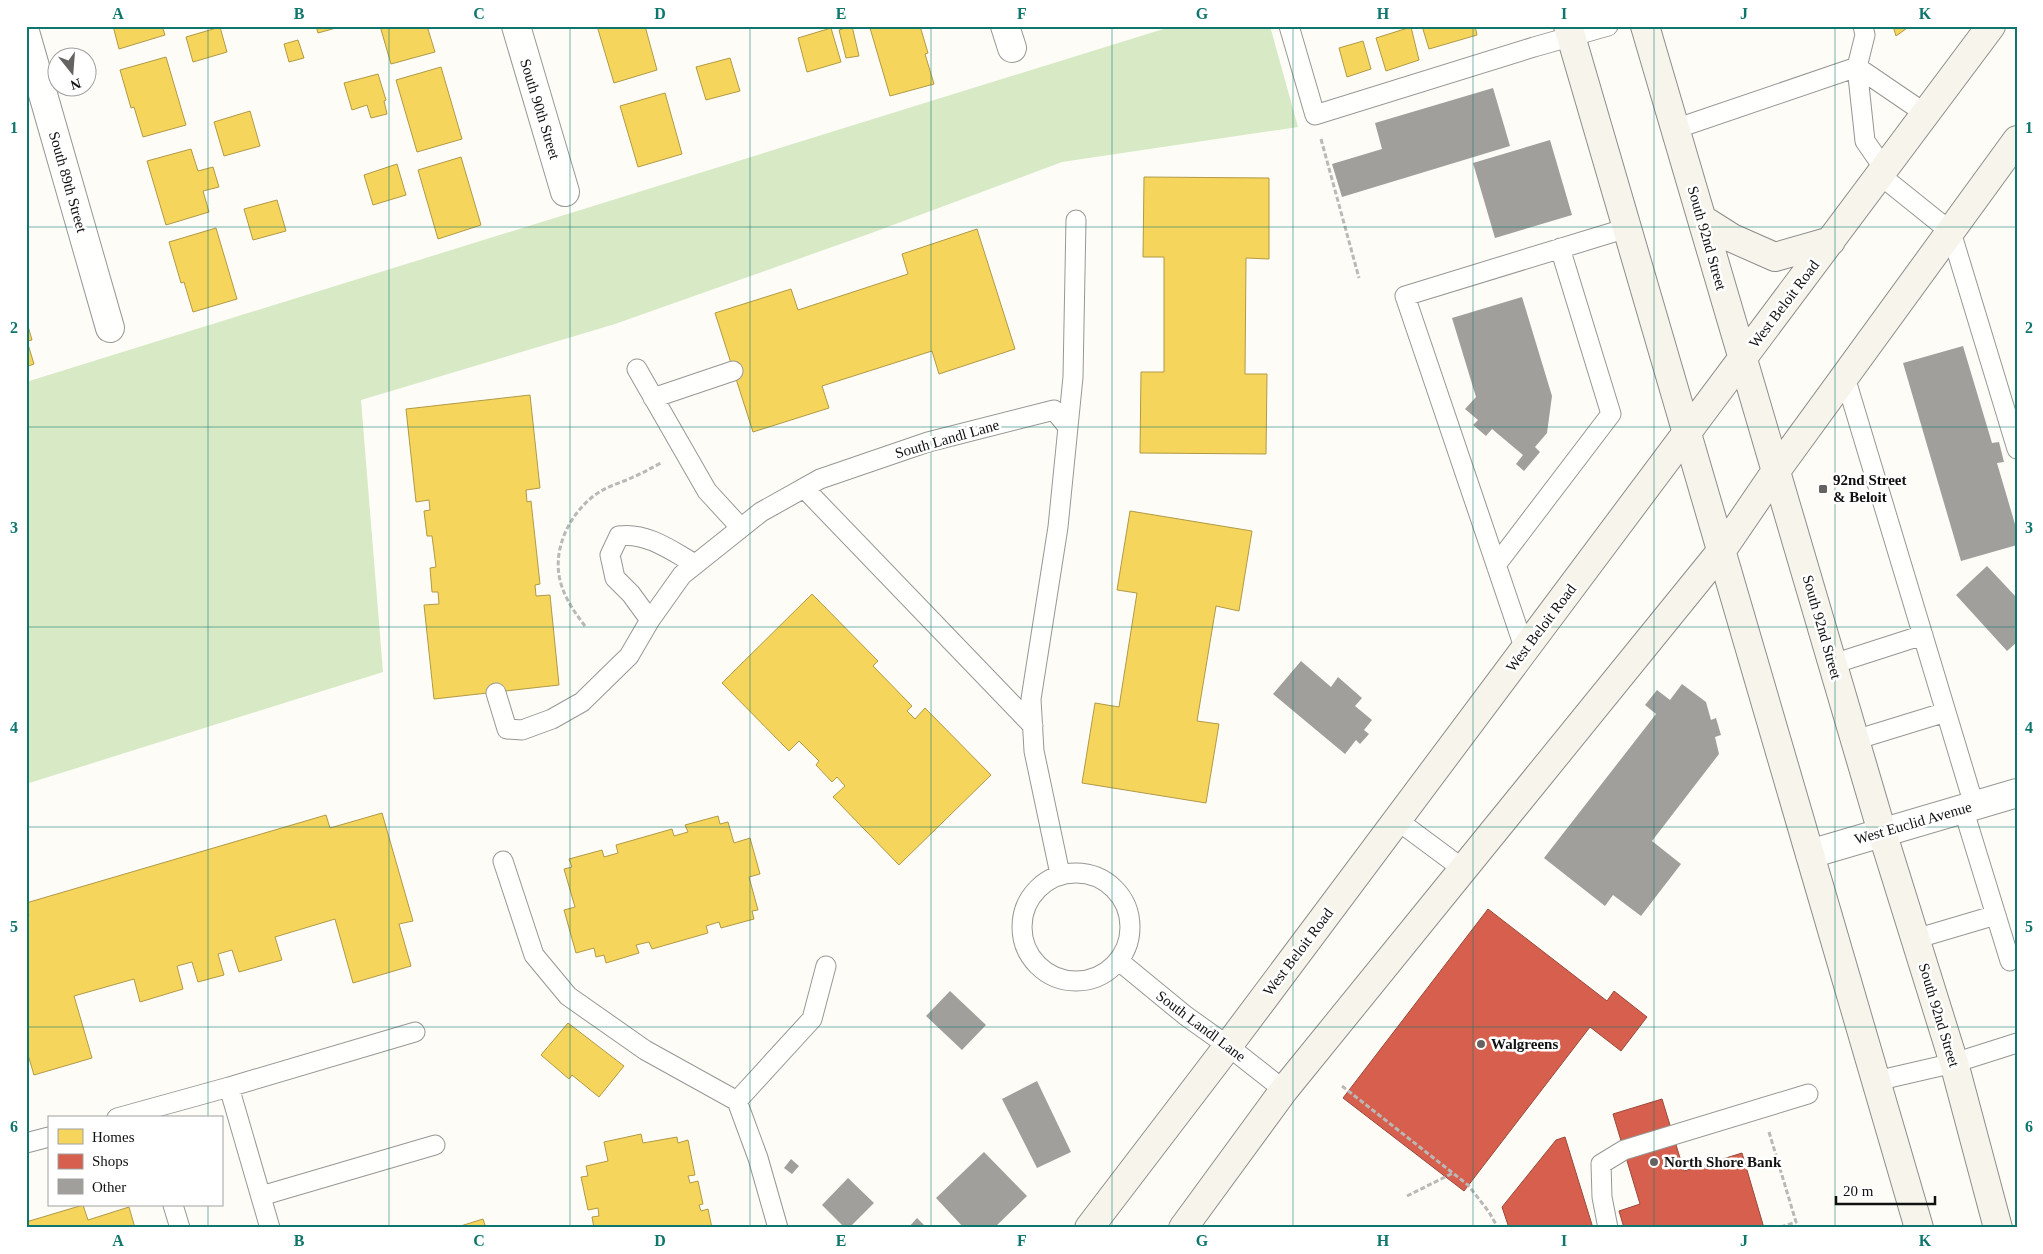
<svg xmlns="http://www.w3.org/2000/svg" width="2043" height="1254" viewBox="0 0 2043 1254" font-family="Georgia,serif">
	<rect width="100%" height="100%" fill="#fdfcf7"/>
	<path fill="#d8eac5" d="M1173 26H1270L1298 127 1062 162 866 235 615 324 361 400 383 672 26 784V382Z"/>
	<path fill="#f6d55c" stroke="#b19a46" d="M113 26H162L165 35 119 49Z
		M316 26H343L318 33Z
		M380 26H427L435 52 391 64Z
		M597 26H645L657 70 614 83Z
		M852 26 859 56 846 58 839 30Z
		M875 26H920L928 53 925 54 934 84 890 96 870 28Z
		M1422 26H1475L1477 35 1429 49Z
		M1893 26H1910L1896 36Z
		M220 27 227 52 193 62 186 37Z
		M1411 27 1419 60 1386 71 1376 38Z
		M831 28 841 62 807 72 798 38Z
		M298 40 304 58 289 62 284 44Z
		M1363 41 1371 69 1347 77 1339 48Z
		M166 57 186 125 143 137 134 107 131 108 120 70Z
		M730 58 740 91 706 100 696 67Z
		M441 67 462 139 417 152 396 80Z
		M378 74 386 100 384 101 387 114 371 118 367 105 352 110 344 83Z
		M665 93 682 154 638 167 620 106Z
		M250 111 260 146 224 156 214 122Z
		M191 149 198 171 213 167 219 187 203 191 209 212 166 225 147 161Z
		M461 157 481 225 438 239 418 170Z
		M397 164 406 195 373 205 364 175Z
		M1144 177 1269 178V259L1246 258 1245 374H1267L1266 454 1140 453 1141 372H1164V257H1143Z
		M277 200 286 231 253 240 244 209Z
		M216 228 237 299 193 312 184 282 181 283 169 242Z
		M977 229 1015 349 939 374 932 351 822 386 829 408 753 432 715 313 791 289 798 310 908 274 902 254Z
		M26 319 32 340 27 341 34 364 26 367Z
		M530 395 540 488 526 490 527 502 531 501 540 584 535 585 536 596 550 595 559 685 434 699 424 605 439 604 438 592H432L430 568 436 567 432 536H427L424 511 430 510 429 500 416 502 406 409Z
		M1130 511 1252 531 1239 611 1216 606 1197 721 1219 724 1206 803 1082 783 1095 703 1119 707 1137 593 1117 590Z
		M812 594 878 661 873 666 912 706 907 711 915 719 925 708 991 775 899 865 833 797 845 786 837 777 832 782 816 765 819 761 799 741 789 751 722 683Z
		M382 813 413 921 399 924 411 966 353 983 335 919 275 937 282 960 239 972 232 950 218 954 224 975 198 982 192 962 177 966 183 989 140 1002 134 979 74 996 92 1058 34 1075 26 1048V917L29 916 26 903 326 815 330 828Z
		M718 816 720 824 728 822 734 843 750 838 760 874 749 877 758 910 752 911 754 919 721 928 719 922 706 926 708 933 652 949 649 942 636 945 639 953 606 963 604 955 596 957 594 948 576 953 564 910 575 907 564 869 572 867 569 859 602 850 604 857 618 853 616 845 672 829 674 836 688 832 685 825Z
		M568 1023 624 1066 599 1097 572 1075 569 1079 541 1055Z
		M641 1134 643 1143 677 1137 678 1143 688 1140 695 1175 688 1176 690 1183 698 1181 703 1204 699 1205 701 1211 708 1209 712 1228H594L592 1217 599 1216 598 1208 588 1210 581 1177 588 1176 586 1166 608 1161 604 1142Z
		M83 1205 88 1220 129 1207 135 1228H26V1222Z
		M483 1219 486 1228H454Z"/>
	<path fill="#d6604d" stroke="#9b483b" d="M1488 909 1607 1001 1614 991 1647 1017 1621 1051 1590 1027 1464 1191 1343 1098Z
		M1662 1099 1684 1171 1742 1153 1764 1228H1624L1619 1211 1640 1204 1613 1114Z
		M1565 1137 1593 1228H1509L1502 1207 1556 1140Z"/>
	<path fill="#a19f9c" d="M1493 88 1510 146 1342 197 1332 164 1382 149 1375 123Z
		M1550 140 1572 215 1495 238 1473 163Z
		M1522 297 1552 396 1547 433 1535 447 1540 452 1524 471 1516 464 1523 455 1492 429 1486 436 1473 425 1478 420 1465 409 1476 397 1452 318Z
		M1963 346 1992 443 1999 442 2004 462 1997 463 2017 531V545L1961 561 1903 363Z
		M1987 566 2017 598V642L2007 651 1956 595Z
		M1301 661 1331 687 1338 677 1362 698 1355 706 1372 720 1364 730 1369 734 1360 744 1356 740 1345 754 1273 694Z
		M1682 684 1706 702 1711 720 1716 718 1721 735 1715 737 1719 754 1652 841 1681 864 1641 916 1613 895 1605 906 1544 858 1656 714 1645 705 1657 690 1670 700Z
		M950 991 986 1025 962 1050 926 1016Z
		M1037 1081 1071 1152 1037 1168 1002 1099Z
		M984 1152 1027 1196 994 1228H964L936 1198Z
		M791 1159 799 1166 792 1174 784 1168Z
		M848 1178 874 1203 849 1228H845L822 1205Z
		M917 1218 927 1228H908Z"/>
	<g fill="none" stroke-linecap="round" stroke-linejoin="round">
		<defs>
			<path id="service" d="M1289 26 1315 115 1534 47 1608 26
				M1675 129 1857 67 1865 35 1863 26
				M1885 170 1865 141 1857 67 1926 114
				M1880 175 1951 232 2017 449
				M637 369 707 491 741 528
				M1845 377 1974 805
				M653 398 733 371
				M1068 427 1073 377 1076 220
				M804 488 1033 726
				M1496 565 1611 414 1560 248
				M650 620 631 594 615 578 610 555 619 536C647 532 672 551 695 564
				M1525 650 1405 296 1627 228
				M1833 664 1923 635
				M496 693 507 729 522 730 552 719 582 702 629 656 650 620 682 575 761 512 820 479 928 442 1054 410 1068 427 1058 527 1031 699 1034 751 1060 874
				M1855 740 1946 712
				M1963 808 2010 961
				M1397 820 1463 869
				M503 861 534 955 568 996 645 1050 737 1101 758 1158 778 1228
				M1022 927a54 54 0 1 1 108 0a54 54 0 1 1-108 0Z
				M1915 939 1996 915
				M1119 961 1186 1016 1228 1046 1284 1090
				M1876 1081 1954 1063 2017 1043
				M737 1101 812 1019 826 966
				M117 1118 229 1087
				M26 1143 49 1137
				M261 1196 435 1145
				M173 1205 180 1228
				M270 1228 229 1087 415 1032
				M1608 1228 1602 1197 1601 1164 1624 1150 1808 1094"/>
			<path id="minor" d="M516 26 565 192
				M1005 26 1012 48
				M26 35 110 328
				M1810 854 2017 793"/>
			<path id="secondary" d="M1568 26 1919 1228
				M1645 26 1882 832 1954 1063 1998 1228
				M1702 219 1732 238 1775 257 1831 241
				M1089 1228 1228 1046 1991 26
				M1183 1228 1284 1090 1722 550 1776 471 2017 140"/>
		</defs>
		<use href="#service" stroke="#979795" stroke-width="21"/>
		<use href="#minor" stroke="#979795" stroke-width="30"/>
		<use href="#secondary" stroke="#8e8d8b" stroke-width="30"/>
		<path stroke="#b9b9b8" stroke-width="3" stroke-dasharray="5 2.5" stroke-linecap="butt" d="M1321 139 1359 278
			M585 626C576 614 567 602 562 587 549 551 571 509 601 491 611 485 623 482 633 477 643 473 651 468 661 463
			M1342 1086 1468 1185 1489 1212 1498 1228
			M1769 1132 1796 1222 1777 1228
			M1407 1196 1453 1173"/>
		<use href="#service" stroke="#fffffe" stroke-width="19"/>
		<use href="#minor" stroke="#fffffe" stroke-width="28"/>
		<use href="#secondary" stroke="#f6f4eb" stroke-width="28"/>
	</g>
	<path fill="none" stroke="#0f766e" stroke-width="1" stroke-opacity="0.55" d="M208 26V1118M389 26V1228M570 26V1228M750 26V1228M931 26V1228M1112 26V1228M1293 26V1228M1473 26V1228M1654 26V1228M1835 26V1228M26 227H2017M26 427H2017M26 627H2017M26 827H2017M26 1027H2017M208 1205V1228"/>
	<g fill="#646362" stroke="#fff" stroke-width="2">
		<rect x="1818" y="484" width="10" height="10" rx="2.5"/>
		<circle cx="1481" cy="1044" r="5"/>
		<circle cx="1654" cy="1162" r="5"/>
	</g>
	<g text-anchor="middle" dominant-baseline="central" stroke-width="5" stroke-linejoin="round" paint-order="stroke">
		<g font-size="15" fill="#111" stroke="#fff">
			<text transform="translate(540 109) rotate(73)">South 90th Street</text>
			<text transform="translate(68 182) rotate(74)">South 89th Street</text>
			<text transform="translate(1707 238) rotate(74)">South 92nd Street</text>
			<text transform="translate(1784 304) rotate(-53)">West Beloit Road</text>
			<text transform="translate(947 439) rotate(-16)">South Landl Lane</text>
			<text transform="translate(1822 627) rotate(74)">South 92nd Street</text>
			<text transform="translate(1541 628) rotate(-53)">West Beloit Road</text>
			<text transform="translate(1913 823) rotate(-16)">West Euclid Avenue</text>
			<text transform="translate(1298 952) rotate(-53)">West Beloit Road</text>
			<text transform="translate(1939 1015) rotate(73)">South 92nd Street</text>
			<text transform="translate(1201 1026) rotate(37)">South Landl Lane</text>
		</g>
		<g font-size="15" font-weight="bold" fill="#111" stroke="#fff" text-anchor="start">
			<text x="1833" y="480">92nd Street<tspan x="1833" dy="17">&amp; Beloit</tspan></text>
			<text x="1491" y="1044">Walgreens</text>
			<text x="1664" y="1162">North Shore Bank</text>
		</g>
	</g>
	<rect width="2043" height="1254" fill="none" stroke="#ffffff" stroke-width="55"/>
	<rect x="48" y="1116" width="175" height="90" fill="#ffffff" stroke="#a0a0a0"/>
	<rect x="58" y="1129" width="25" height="15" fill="#f6d55c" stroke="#a0a0a0"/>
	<text x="92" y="1142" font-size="15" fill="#111111">Homes</text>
	<rect x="58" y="1154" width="25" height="15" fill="#d6604d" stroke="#a0a0a0"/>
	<text x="92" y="1166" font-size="15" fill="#111111">Shops</text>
	<rect x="58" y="1179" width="25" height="15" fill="#a19f9c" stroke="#a0a0a0"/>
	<text x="92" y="1192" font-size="15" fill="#111111">Other</text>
	<g transform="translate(72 72) rotate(163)"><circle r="24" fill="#ffffff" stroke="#a0a0a0"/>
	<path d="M0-4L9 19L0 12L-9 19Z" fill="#646362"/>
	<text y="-8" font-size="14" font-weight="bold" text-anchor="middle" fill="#111111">N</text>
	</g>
	<path d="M1836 1196v8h99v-8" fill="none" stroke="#111111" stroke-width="2.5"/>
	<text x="1843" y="1196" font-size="15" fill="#111111" stroke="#ffffff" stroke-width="4" paint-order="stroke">20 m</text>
	<rect x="28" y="28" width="1988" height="1198" fill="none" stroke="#0f766e" stroke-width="2"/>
	<g font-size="16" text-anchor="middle" font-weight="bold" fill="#0f766e">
		<text x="118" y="19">A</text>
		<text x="299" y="19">B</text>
		<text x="479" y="19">C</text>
		<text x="660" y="19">D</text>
		<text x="841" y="19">E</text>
		<text x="1022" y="19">F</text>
		<text x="1202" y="19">G</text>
		<text x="1383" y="19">H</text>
		<text x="1564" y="19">I</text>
		<text x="1744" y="19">J</text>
		<text x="1925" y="19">K</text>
		<text x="14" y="133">1</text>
		<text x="2029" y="133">1</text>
		<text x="14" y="333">2</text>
		<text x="2029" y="333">2</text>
		<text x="14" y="533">3</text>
		<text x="2029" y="533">3</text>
		<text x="14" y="733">4</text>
		<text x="2029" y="733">4</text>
		<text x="14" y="932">5</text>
		<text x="2029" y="932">5</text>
		<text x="14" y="1132">6</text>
		<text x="2029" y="1132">6</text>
		<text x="118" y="1246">A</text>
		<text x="299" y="1246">B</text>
		<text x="479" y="1246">C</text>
		<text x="660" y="1246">D</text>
		<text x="841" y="1246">E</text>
		<text x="1022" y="1246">F</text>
		<text x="1202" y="1246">G</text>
		<text x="1383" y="1246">H</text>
		<text x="1564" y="1246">I</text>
		<text x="1744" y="1246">J</text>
		<text x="1925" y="1246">K</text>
	</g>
</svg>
